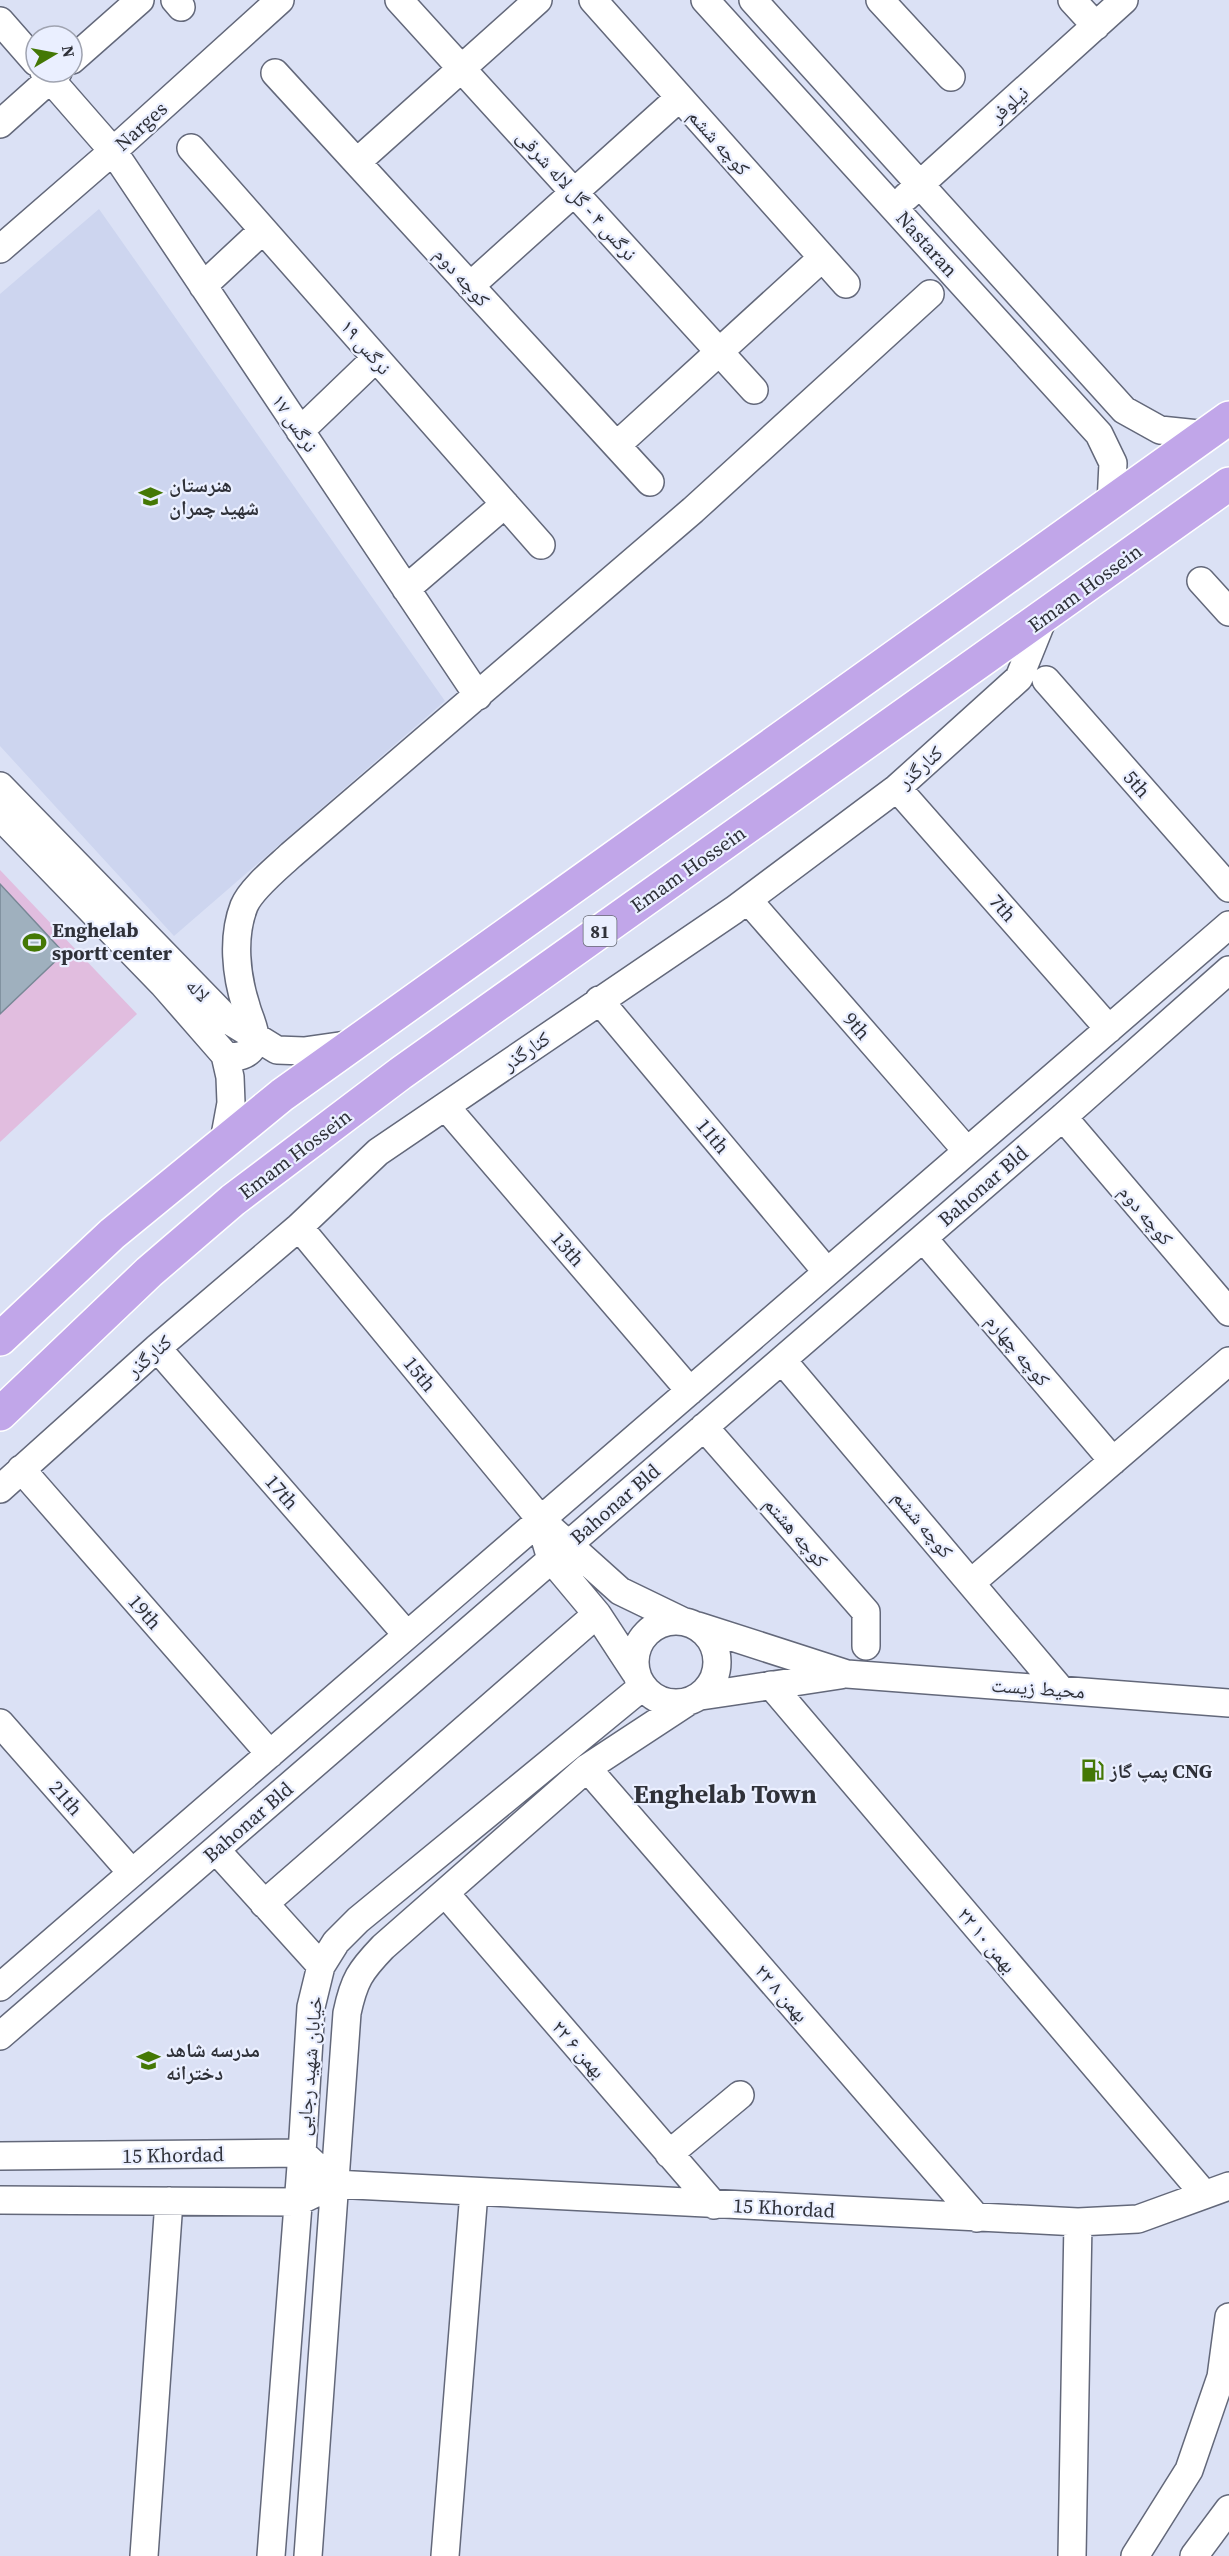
<svg xmlns="http://www.w3.org/2000/svg" width="1229" height="2556" viewBox="0 0 1229 2556" font-family="'Source Serif 4','Noto Naskh Arabic',serif">
	<rect width="100%" height="100%" fill="#dbe1f5"/>
	<path fill="#cdd5ef" d="M99 209 445 701 174 936 0 746V294Z"/>
	<path fill="#e1bddf" d="M0 870 137 1014 0 1142Z"/>
	<path fill="#9fb0be" stroke="#788896" stroke-width="1.5" d="M0 884 64 953 0 1014Z"/>
	<g fill="none" stroke-linecap="round" stroke-linejoin="round">
		<defs>
			<path id="minor" d="M175 0 181 7
				M399 0 754 390
				M593 0 846 284
				M705 0 1099 434 1113 463 1111 504
				M753 0 1124 410 1160 430 1208 435
				M880 0 951 77
				M1072 0 1096 26
				M0 21 36 62
				M72 60 140 0
				M44 72 113 151 478 696
				M275 73 650 482
				M0 124 58 72
				M191 148 541 545
				M357 162 538 0
				M906 197 1124 0
				M0 249 113 151 280 0
				M203 286 263 230
				M470 286 679 98
				M300 431 376 358
				M617 445 822 258
				M1201 581 1229 612
				M406 589 505 504
				M1046 680 1229 888
				M0 786 228 1020 277 1050 304 1051 353 1044
				M897 788 1109 1029
				M0 816 163 984 225 1055 230 1077 231 1103 224 1141
				M748 900 967 1151
				M599 1000 827 1272
				M225 1055C238 1059 254 1055 255 1037 255 1028 248 1015 246 1006 236 975 232 937 244 906 251 889 277 868 291 855L693 510 930 294
				M446 1107 690 1391
				M1063 1117 1229 1312
				M299 1227 541 1520 620 1591 682 1621
				M923 1238 1113 1461
				M157 1348 407 1635
				M782 1360 1061 1690
				M704 1427 866 1612V1646
				M21 1469 270 1754
				M0 1489 157 1348 299 1227 378 1152 734 910 897 788 1019 678 1044 616
				M546 1542 551 1559 597 1614 635 1672
				M972 1582 1229 1361
				M635 1662a41 41 0 1 1 82 0a41 41 0 1 1-82 0Z
				M698 1626 847 1674 1229 1703
				M771 1685 1204 2194
				M701 1696 840 1675
				M0 1723 132 1873
				M587 1768 977 2218
				M216 1850 321 1966
				M445 1893 714 2205
				M264 1904 597 1614
				M0 1987 1229 925
				M0 2036 1063 1117 1229 970
				M669 2154 740 2095
				M0 2156 302 2153 316 2166
				M0 2200 297 2202 334 2184 1078 2222 1138 2219 1229 2186
				M144 2556 169 2201
				M271 2556 302 2153 311 2007 321 1966 336 1942 358 1920 642 1687
				M308 2556 347 2013C354 1980 360 1971 383 1947L587 1768 686 1703
				M445 2556 474 2192
				M1072 2556 1078 2222
				M1135 2556 1189 2470 1221 2377 1229 2317
				M1194 2556 1229 2509"/>
			<path id="major" d="M0 1339 112 1234 282 1095 1229 418
				M0 1414 149 1272 233 1200 401 1073 1229 484"/>
		</defs>
		<use href="#minor" stroke="#63687a" stroke-width="30"/>
		<use href="#major" stroke="#fff" stroke-width="36"/>
		<use href="#minor" stroke="#fff" stroke-width="27"/>
		<use href="#major" stroke="#c1a6e9" stroke-width="33"/>
	</g>
	<defs>
		<symbol id="school-bare" viewBox="-9 -9 18 18"><path d="M0-5L7-2L0 1L-7-2ZM-4 1L0 2.5L4 1V4Q0 6-4 4Z" fill="#447805" stroke="#eaefff" stroke-width="2.5" paint-order="stroke"/></symbol>
		<symbol id="stadium-bare" viewBox="-9 -9 18 18"><path d="M0-5a6.5 5 0 1 0 0 10a6.5 5 0 1 0 0-10ZM-3.5-1.8h7v3.6h-7Z" fill="#447805" stroke="#eaefff" stroke-width="2.5" paint-order="stroke"/></symbol>
		<symbol id="fuel-bare" viewBox="-9 -9 18 18"><path d="M-5.5-6h7V0h2V4h1.3V-2.5L3-4.5l.8-.8L6-3V5H2.5V1h-1V6h-7ZM-4.2-4.7v3.2H.2V-4.7Z" fill="#447805" stroke="#eaefff" stroke-width="2.5" paint-order="stroke"/></symbol>
	</defs>
	<g fill-rule="evenodd">
		<use href="#school-bare" x="134" y="480" width="33" height="33"/>
		<use href="#stadium-bare" x="18" y="926" width="33" height="33"/>
		<use href="#fuel-bare" x="1076" y="1754" width="33" height="33"/>
		<use href="#school-bare" x="132" y="2044" width="33" height="33"/>
	</g>
	<g text-anchor="middle" dominant-baseline="central" stroke-width="4.5" stroke-linejoin="round" paint-order="stroke">
		<rect fill="#eaefff" stroke="#676a74" stroke-width="1.5" x="583.5" y="916" width="33" height="30" rx="4.5"/>
		<g font-size="18" font-weight="bold" fill="#2f3139">
			<text x="600" y="931">81</text>
		</g>
		<g font-size="20" fill="#2f3139" stroke="#eaefff">
			<text transform="translate(1009 104) rotate(-42)">نیلوفر</text>
			<text transform="translate(141 126) rotate(-42)">Narges</text>
			<text transform="translate(719 142) rotate(48)">کوچه ششم</text>
			<text transform="translate(577 195) rotate(48)">نرگس ۴ - گل لاله شرقی</text>
			<text transform="translate(927 244) rotate(48)">Nastaran</text>
			<text transform="translate(462 277) rotate(48)">کوچه دوم</text>
			<text transform="translate(366 347) rotate(49)">نرگس ۱۹</text>
			<text transform="translate(295 423) rotate(56)">نرگس ۱۷</text>
			<text transform="translate(1085 588) rotate(-36)">Emam Hossein</text>
			<text transform="translate(920 767) rotate(-42)">کنارگذر</text>
			<text transform="translate(1137 784) rotate(49)">5th</text>
			<text transform="translate(688 869) rotate(-35)">Emam Hossein</text>
			<text transform="translate(1003 908) rotate(49)">7th</text>
			<text transform="translate(198 990) rotate(45)">لاله</text>
			<text transform="translate(857 1026) rotate(49)">9th</text>
			<text transform="translate(526 1051) rotate(-35)">کنارگذر</text>
			<text transform="translate(713 1136) rotate(50)">11th</text>
			<text transform="translate(295 1154) rotate(-37)">Emam Hossein</text>
			<text transform="translate(983 1186) rotate(-41)">Bahonar Bld</text>
			<text transform="translate(1146 1215) rotate(50)">کوچه دوم</text>
			<text transform="translate(568 1249) rotate(49)">13th</text>
			<text transform="translate(1018 1350) rotate(50)">کوچه چهارم</text>
			<text transform="translate(149 1356) rotate(-41)">کنارگذر</text>
			<text transform="translate(420 1374) rotate(51)">15th</text>
			<text transform="translate(282 1492) rotate(49)">17th</text>
			<text transform="translate(615 1504) rotate(-41)">Bahonar Bld</text>
			<text transform="translate(923 1524) rotate(50)">کوچه ششم</text>
			<text transform="translate(796 1532) rotate(49)">کوچه هشتم</text>
			<text transform="translate(145 1612) rotate(49)">19th</text>
			<text transform="translate(1038 1688) rotate(4)">محیط زیست</text>
			<text transform="translate(66 1798) rotate(49)">21th</text>
			<text transform="translate(248 1822) rotate(-41)">Bahonar Bld</text>
			<text transform="translate(987 1940) rotate(50)">۲۲ بهمن ۱۰</text>
			<text transform="translate(782 1993) rotate(49)">۲۲ بهمن ۸</text>
			<text transform="translate(579 2049) rotate(49)">۲۲ بهمن ۶</text>
			<text transform="translate(309 2066) rotate(-85)">خیابان شهید رجایی</text>
			<text transform="translate(173 2155) rotate(-1)">15 Khordad</text>
			<text transform="translate(784 2208) rotate(3)">15 Khordad</text>
		</g>
		<g font-size="20" font-weight="bold" fill="#2f3139" stroke="#eaefff" text-anchor="start">
			<text x="169" y="485">هنرستان<tspan x="169" dy="23">شهید چمران</tspan></text>
			<text x="52" y="930">Enghelab<tspan x="52" dy="23">sportt center</tspan></text>
			<text x="1110" y="1771">پمپ گاز CNG</text>
			<text x="166" y="2050">مدرسه شاهد<tspan x="166" dy="23">دخترانه</tspan></text>
		</g>
		<g font-size="26" font-weight="bold" fill="#2f3139" stroke="#eaefff">
			<text x="725" y="1794">Enghelab Town</text>
		</g>
	</g>
	<g transform="translate(54 54) rotate(80)"><circle r="28" fill="#eaefff" stroke="#9fa3b0" stroke-width="1.5"/>
	<path d="M0-4.5L10 22L0 15L-10 22Z" fill="#447805"/>
	<text y="-9" font-size="16" font-weight="bold" text-anchor="middle" fill="#2f3139">N</text>
	</g>
</svg>
